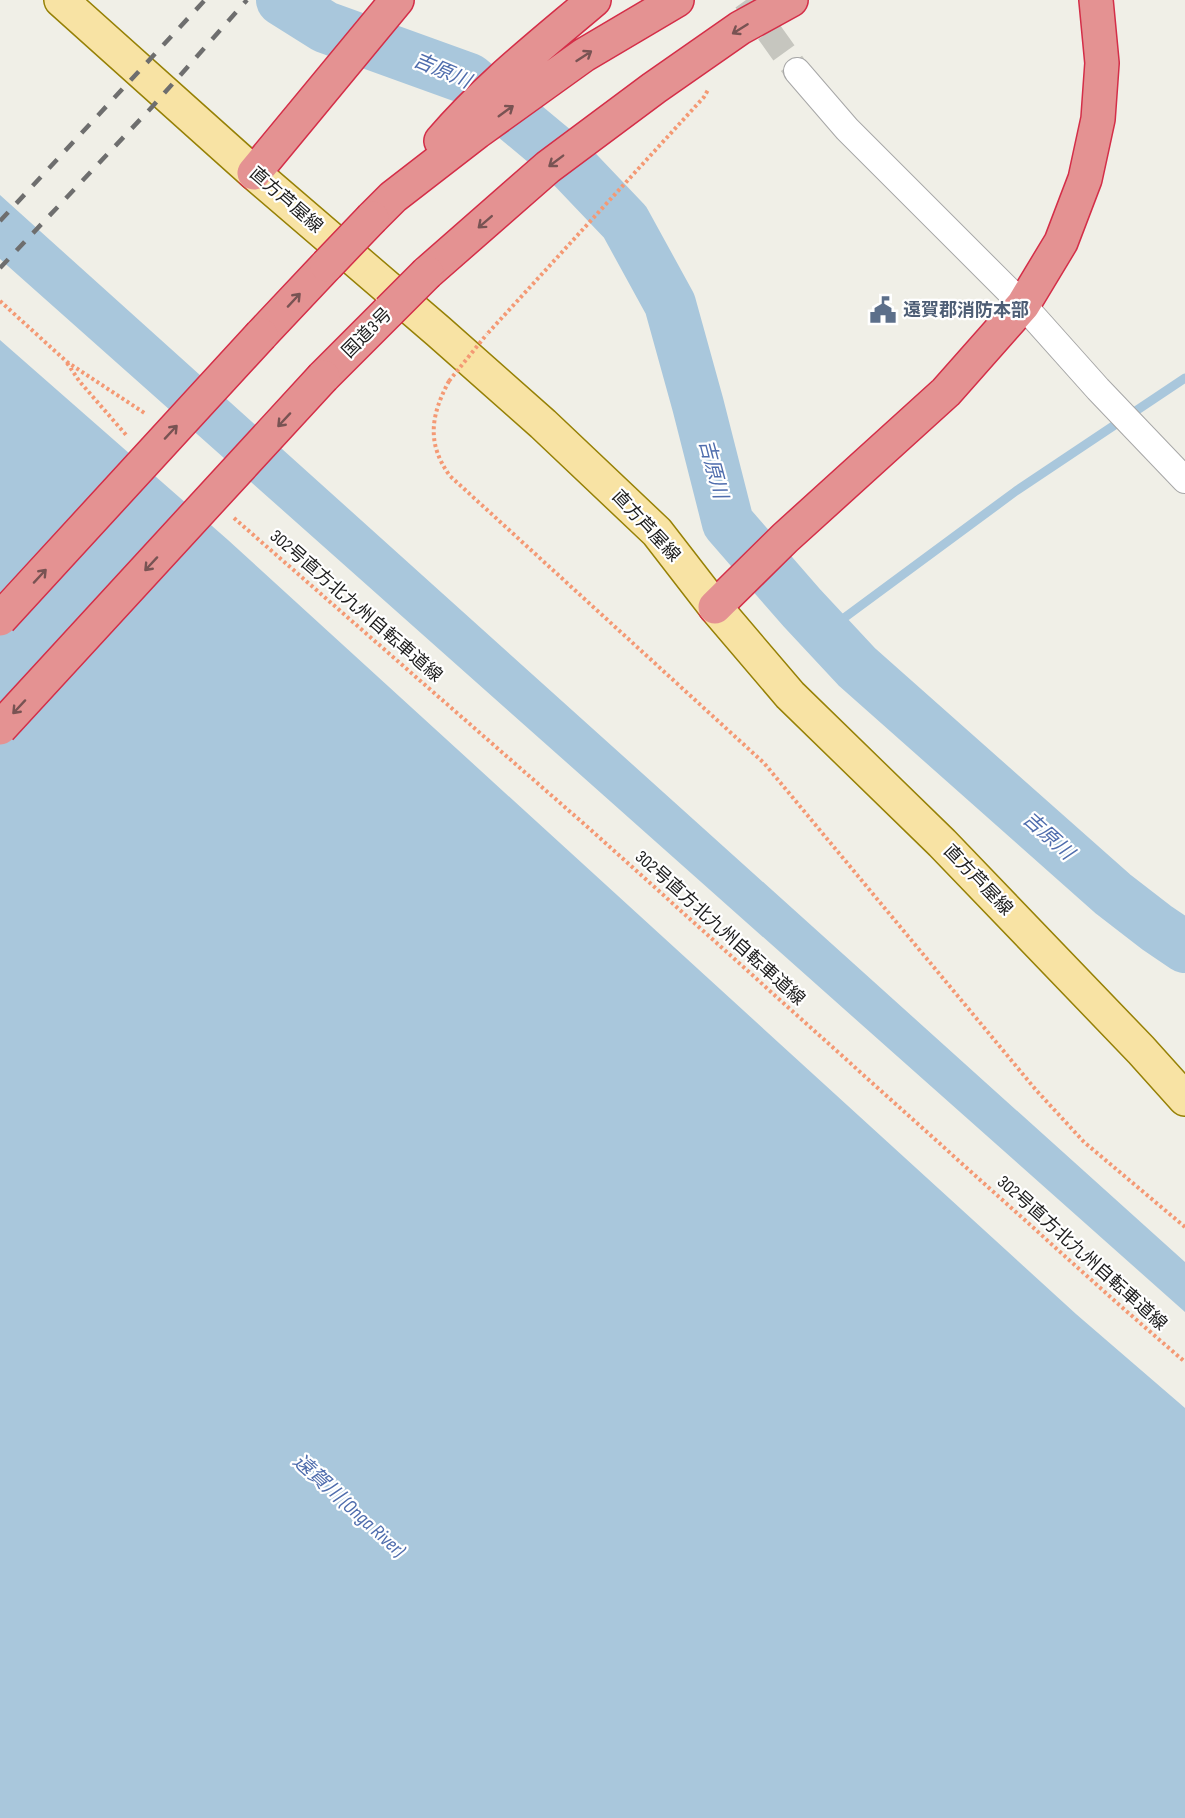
<svg xmlns="http://www.w3.org/2000/svg" width="1185" height="1818" viewBox="0 0 1185 1818" font-family="'Sofia Sans Condensed','Noto Sans JP',sans-serif">
	<rect width="100%" height="100%" fill="#f0efe7"/>
	<path fill="#a9c7dc" d="M0 195 1185 1262V1312L0 259Z
		M0 340 228 540 1076 1314 1185 1408V1818H0Z"/>
	<g fill="none" stroke-linecap="round" stroke-linejoin="round">
		<path stroke="#a9c7dc" stroke-width="9" d="M825 632 1016 491 1185 378"/>
		<path stroke="#a9c7dc" stroke-width="52" d="M282 0 325 27 469 79 565 159 625 222 670 304 698 405 728 523 802 608 857 667 1113 894 1157 928 1185 947"/>
		<path stroke="#c6c6bf" stroke-width="26" stroke-dasharray="26 13" stroke-linecap="butt" d="M746 0 797 71"/>
		<defs>
			<path id="street" d="M797 71 847 129 1023 305 1098 389 1185 480"/>
			<path id="primary" d="M61 0 254 173 438 331 543 424 657 532 715 607 790 695 942 843 1141 1050 1185 1099"/>
			<path id="highway" d="M441 141C486 88 541 45 594 0
				M254 173 397 0
				M372 218 393 197 477 132 584 55 677 0
				M427 273 548 167 654 88 740 28 791 0
				M261 335 327 265
				M323 377 389 311
				M715 607 785 538 946 392 1023 305 1061 242 1085 179 1098 119 1102 63 1096 0"/>
		</defs>
		<use href="#street" stroke="#a7a7a7" stroke-width="28"/>
		<use href="#primary" stroke="#968106" stroke-width="36"/>
		<use href="#highway" stroke="#d42e48" stroke-width="36"/>
		<path stroke="#f49974" stroke-width="4" stroke-dasharray="3 3" stroke-linecap="butt" d="M0 301 67 362 146 414
			M488 333 704 97 708 90
			M67 363 80 382 127 436
			M449 381C431 415 426 443 450 476L764 763 1036 1090 1084 1142 1185 1227
			M234 518 591 830 1117 1303 1185 1362"/>
		<use href="#street" stroke="#fff" stroke-width="26"/>
		<use href="#primary" stroke="#f8e3a4" stroke-width="33"/>
		<use href="#highway" stroke="#e49292" stroke-width="33"/>
		<path stroke="#6e6e6e" stroke-width="4.5" stroke-dasharray="12 12" stroke-linecap="butt" d="M0 221 205 0
			M0 268 152 107 247 0"/>
		<defs>
			<path id="highway-bridge" d="M327 265 372 218
				M389 311 427 273
				M0 619 261 335
				M0 728 323 377"/>
		</defs>
		<use href="#highway-bridge" stroke="#d42e48" stroke-width="36" stroke-linecap="butt"/>
		<path stroke="#f49974" stroke-width="4" stroke-dasharray="3 3" stroke-linecap="butt" d="M449 381 487 334"/>
		<use href="#highway-bridge" stroke="#e49292" stroke-width="33"/>
	</g>
	<defs><path id="oneway-shaft" d="M-6 0H5M1.5-3L5.5 0L1.5 3" fill="none" stroke-width="1.6" stroke-linecap="round" stroke-linejoin="round" transform="scale(1.5)"/></defs>
	<g stroke="#785353">
		<use href="#oneway-shaft" transform="translate(740 29) rotate(148)"/>
		<use href="#oneway-shaft" transform="translate(584 56) rotate(-33)"/>
		<use href="#oneway-shaft" transform="translate(506 111) rotate(-36)"/>
		<use href="#oneway-shaft" transform="translate(556 161) rotate(143)"/>
		<use href="#oneway-shaft" transform="translate(485 222) rotate(139)"/>
		<use href="#oneway-shaft" transform="translate(294 300) rotate(-47)"/>
		<use href="#oneway-shaft" transform="translate(284 420) rotate(133)"/>
		<use href="#oneway-shaft" transform="translate(171 432) rotate(-47)"/>
		<use href="#oneway-shaft" transform="translate(151 564) rotate(133)"/>
		<use href="#oneway-shaft" transform="translate(40 576) rotate(-47)"/>
		<use href="#oneway-shaft" transform="translate(19 707) rotate(133)"/>
	</g>
	<defs>
		<symbol id="civic-bare" viewBox="-9 -9 18 18"><path d="M-.6-6.5H3V-4.5H.6V-3L4-1V1h2V6H-6V1h2V-1L-.6-3ZM-1.2 2.5V6h2.4V2.5Z" fill="#5c6f8a" stroke="#fff" stroke-width="2.5" paint-order="stroke"/></symbol>
	</defs>
	<g fill-rule="evenodd">
		<use href="#civic-bare" x="864" y="291" width="38" height="38"/>
	</g>
	<g text-anchor="middle" dominant-baseline="central" stroke-width="4.5" stroke-linejoin="round" paint-order="stroke">
		<g font-size="18" fill="#202020" stroke="#fff">
			<text transform="translate(286 200) rotate(41)">直方芦屋線</text>
			<text transform="translate(367 333) rotate(-45)">国道3号</text>
			<text transform="translate(646 526) rotate(47)">直方芦屋線</text>
			<text transform="translate(356 606) rotate(41)">302号直方北九州自転車道線</text>
			<text transform="translate(978 880) rotate(46)">直方芦屋線</text>
			<text transform="translate(720 928) rotate(42)">302号直方北九州自転車道線</text>
			<text transform="translate(1082 1253) rotate(42)">302号直方北九州自転車道線</text>
		</g>
		<g font-size="18" font-weight="bold" fill="#4e5e75" stroke="#fff" text-anchor="start">
			<text x="903" y="310">遠賀郡消防本部</text>
		</g>
		<g font-size="20" font-style="italic" fill="#4f6dad" stroke="#fff">
			<text transform="translate(442 71) rotate(23)">吉原川</text>
			<text transform="translate(713 469) rotate(75)">吉原川</text>
			<text transform="translate(1048 836) rotate(42)">吉原川</text>
			<text transform="translate(349 1506) rotate(42)">遠賀川 (Onga River)</text>
		</g>
	</g>
</svg>
